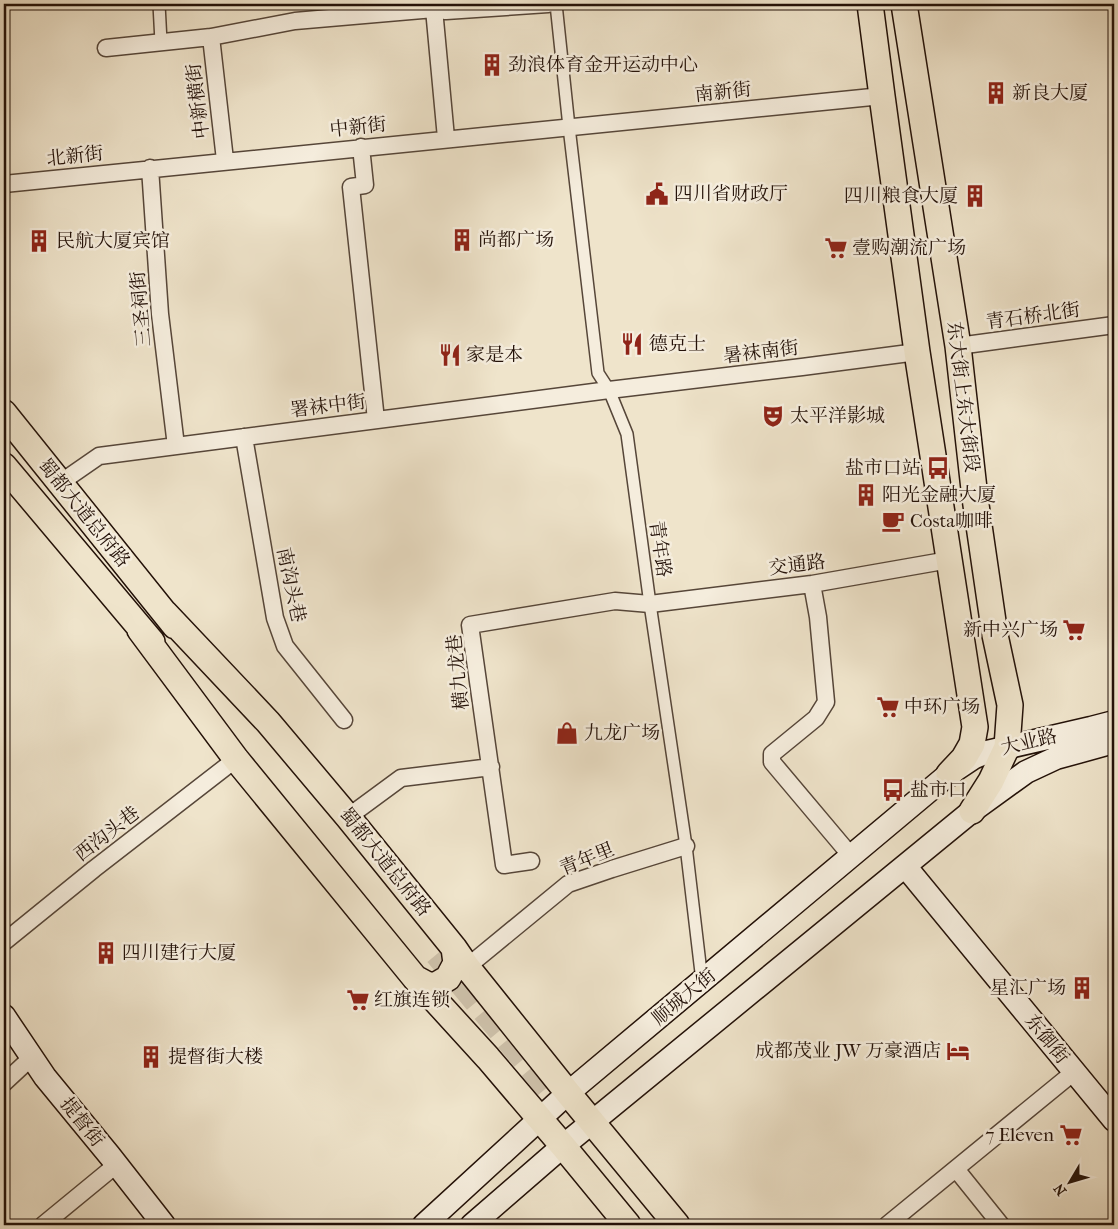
<svg xmlns="http://www.w3.org/2000/svg" width="1118" height="1229" viewBox="0 0 1118 1229" font-family="'IM FELL French Canon','Noto Serif SC',serif">
	<rect width="100%" height="100%" fill="#efe4cb"/>
	<filter id="stains"><feTurbulence type="fractalNoise" baseFrequency=".004" numOctaves="4"/><feColorMatrix values="0 0 0 0 .2 0 0 0 0 .09 0 0 0 0 .02 0 0 0 .5 -.17"/></filter>
	<radialGradient id="worn" r=".72"><stop offset=".6" stop-color="#630" stop-opacity="0"/><stop offset="1" stop-color="#630" stop-opacity=".3"/></radialGradient>
	<g fill="none" stroke-linecap="round" stroke-linejoin="round">
		<path stroke="#d0c4ae" stroke-width="25" stroke-dasharray="25 12" stroke-linecap="butt" d="M437 954 563 1106"/>
		<defs>
			<path id="pedestrian" d="M159 4 161 42
				M556 4 569 127 598 373 609 390 627 434 650 604 686 846 702 981"/>
			<path id="minor" d="M434 9 446 138
				M211 37 225 160
				M106 48 211 37 295 21 434 9 446 11 548 4
				M361 147 365 185 351 187 376 420
				M150 168 160 314 176 446
				M4 184C296 153 589 125 882 96
				M958 346 1114 325
				M244 437 275 618 285 646 344 720
				M60 483 99 456 609 390 802 367 917 352
				M812 584 818 617 826 702 816 718 772 754V762L852 857
				M348 817 401 778 491 767
				M531 861 504 865 470 625 615 601 650 604 812 584 949 560
				M4 942 94 869 236 759
				M467 967 568 884 612 869 686 846
				M4 1083 32 1057
				M956 1169 1001 1225
				M43 1225 116 1165
				M887 1225 1074 1072"/>
			<path id="secondary" d="M905 866 1114 1120
				M4 1016 45 1077 110 1156 164 1225
				M424 1225 568 1093 949 774 973 758 987 752 1091 728 1114 722
				M472 1225 563 1146 972 811 1026 772 1056 758 1114 742"/>
			<path id="primary" d="M870 4 882 96 917 352 975 727 972 744 964 758 949 774
				M904 4 958 346 975 498 995 635 1010 705 1007 747 991 781 972 811
				M4 413 175 626
				M4 466 152 642
				M165 613 268 722 348 817 454 948 467 967 568 1093 677 1225
				M140 630 236 759 415 978 488 1058 563 1146 628 1225
				M415 978 428 985H436L448 978 456 963 454 948"/>
		</defs>
		<use href="#pedestrian" stroke="#564639" stroke-width="14"/>
		<use href="#minor" stroke="#564639" stroke-width="19"/>
		<use href="#secondary" stroke="#231108" stroke-width="25"/>
		<use href="#primary" stroke="#231108" stroke-width="28"/>
		<use href="#pedestrian" stroke="#f5eddd" stroke-width="11"/>
		<use href="#minor" stroke="#f5eddd" stroke-width="16"/>
		<use href="#secondary" stroke="#f5eddd" stroke-width="22"/>
		<use href="#primary" stroke="#efe4cb" stroke-width="25"/>
	</g>
	<defs>
		<symbol id="building-bare" viewBox="-9 -9 18 18"><path d="M-4-6H4V6H1V3H-1V6H-4ZM-2.5-4.3h1.7v1.8h-1.7ZM.8-4.3h1.7v1.8H.8ZM-2.5-1h1.7V.8h-1.7ZM.8-1h1.7V.8H.8Z" fill="#8f2418" stroke="#f5eddd" stroke-width="2.5" paint-order="stroke"/></symbol>
		<symbol id="civic-bare" viewBox="-9 -9 18 18"><path d="M-.6-6.5H3V-4.5H.6V-3L4-1V1h2V6H-6V1h2V-1L-.6-3ZM-1.2 2.5V6h2.4V2.5Z" fill="#8f2418" stroke="#f5eddd" stroke-width="2.5" paint-order="stroke"/></symbol>
		<symbol id="supermarket-bare" viewBox="-9 -9 18 18"><path d="M-6-5.5h2.5l.6 2H6L4.5 2H-2.5L-4.4-4H-6ZM-1.5 3.2a1.3 1.3 0 1 0 .1 0ZM3 3.2a1.3 1.3 0 1 0 .1 0Z" fill="#8f2418" stroke="#f5eddd" stroke-width="2.5" paint-order="stroke"/></symbol>
		<symbol id="restaurant-bare" viewBox="-9 -9 18 18"><path d="M-5-6h1v4h1v-4h1v4h1v-4h1v5L-1.5 .5V6h-2V.5L-5-1ZM5-6V6H3V1.5H1.5Q1.5-4 5-6Z" fill="#8f2418" stroke="#f5eddd" stroke-width="2.5" paint-order="stroke"/></symbol>
		<symbol id="theatre-bare" viewBox="-9 -9 18 18"><path d="M-5-5.5Q0-4 5-5.5V0Q5 5 0 6Q-5 5-5 0ZM-3.3-2.5H-1v1.5H-3.3ZM1-2.5H3.3v1.5H1ZM-2.8 1Q0 5.5 2.8 1Z" fill="#8f2418" stroke="#f5eddd" stroke-width="2.5" paint-order="stroke"/></symbol>
		<symbol id="bus-bare" viewBox="-9 -9 18 18"><path d="M-5-6H5V4H4V6H2V4H-2V6H-4V4H-5ZM-3.5-4V0h7V-4ZM-3.5 1.2v1.5H-2V1.2ZM2 1.2v1.5H3.5V1.2Z" fill="#8f2418" stroke="#f5eddd" stroke-width="2.5" paint-order="stroke"/></symbol>
		<symbol id="cafe-bare" viewBox="-9 -9 18 18"><path d="M-5.5-4.5H6V0H3Q3 3.5 0 3.5H-2.5Q-5.5 3.5-5.5 0ZM3-3.2v2h1.7v-2ZM-6 4.5H4V6H-6Z" fill="#8f2418" stroke="#f5eddd" stroke-width="2.5" paint-order="stroke"/></symbol>
		<symbol id="shop-bare" viewBox="-9 -9 18 18"><path d="M-5-2.5h2.3a2.7 3.5 0 0 1 5.4 0H5L5.5 6h-11ZM-1.5-2.5h3a1.5 2.3 0 0 0-3 0Z" fill="#8f2418" stroke="#f5eddd" stroke-width="2.5" paint-order="stroke"/></symbol>
		<symbol id="hotel-bare" viewBox="-9 -9 18 18"><path d="M-6-4.5h1.5V1H6V5H4.5V3h-9V5H-6ZM-4 0a1.8 1.8 0 1 1 3.6 0ZM.5 0V-2.5h3Q6-2.5 6 0Z" fill="#8f2418" stroke="#f5eddd" stroke-width="2.5" paint-order="stroke"/></symbol>
	</defs>
	<g fill-rule="evenodd">
		<use href="#building-bare" x="476" y="49" width="32" height="32"/>
		<use href="#building-bare" x="980" y="77" width="32" height="32"/>
		<use href="#civic-bare" x="641" y="178" width="32" height="32"/>
		<use href="#building-bare" x="959" y="180" width="32" height="32"/>
		<use href="#building-bare" x="446" y="224" width="32" height="32"/>
		<use href="#building-bare" x="23" y="225" width="32" height="32"/>
		<use href="#supermarket-bare" x="820" y="232" width="32" height="32"/>
		<use href="#restaurant-bare" x="616" y="328" width="32" height="32"/>
		<use href="#restaurant-bare" x="434" y="339" width="32" height="32"/>
		<use href="#theatre-bare" x="757" y="400" width="32" height="32"/>
		<use href="#bus-bare" x="922" y="452" width="32" height="32"/>
		<use href="#building-bare" x="850" y="479" width="32" height="32"/>
		<use href="#cafe-bare" x="877" y="505" width="32" height="32"/>
		<use href="#supermarket-bare" x="1058" y="614" width="32" height="32"/>
		<use href="#supermarket-bare" x="872" y="691" width="32" height="32"/>
		<use href="#shop-bare" x="551" y="717" width="32" height="32"/>
		<use href="#bus-bare" x="877" y="774" width="32" height="32"/>
		<use href="#building-bare" x="90" y="937" width="32" height="32"/>
		<use href="#building-bare" x="1066" y="972" width="32" height="32"/>
		<use href="#supermarket-bare" x="342" y="984" width="32" height="32"/>
		<use href="#hotel-bare" x="942" y="1035" width="32" height="32"/>
		<use href="#building-bare" x="135" y="1041" width="32" height="32"/>
		<use href="#supermarket-bare" x="1055" y="1119" width="32" height="32"/>
	</g>
	<g text-anchor="middle" dominant-baseline="central" stroke-width="5" stroke-linejoin="round" paint-order="stroke">
		<g font-size="19" fill="#231108" stroke="#f5eddd" text-anchor="start">
			<text x="508" y="65">劲浪体育金开运动中心</text>
			<text x="1012" y="93">新良大厦</text>
			<text x="674" y="194">四川省财政厅</text>
			<text x="958" y="196" text-anchor="end">四川粮食大厦</text>
			<text x="478" y="240">尚都广场</text>
			<text x="56" y="241">民航大厦宾馆</text>
			<text x="852" y="248">壹购潮流广场</text>
			<text x="649" y="344">德克士</text>
			<text x="466" y="355">家是本</text>
			<text x="790" y="416">太平洋影城</text>
			<text x="921" y="468" text-anchor="end">盐市口站</text>
			<text x="882" y="495">阳光金融大厦</text>
			<text x="910" y="521">Costa咖啡</text>
			<text x="1058" y="630" text-anchor="end">新中兴广场</text>
			<text x="904" y="707">中环广场</text>
			<text x="584" y="733">九龙广场</text>
			<text x="910" y="790">盐市口</text>
			<text x="122" y="953">四川建行大厦</text>
			<text x="1066" y="988" text-anchor="end">星汇广场</text>
			<text x="374" y="1000">红旗连锁</text>
			<text x="941" y="1051" text-anchor="end">成都茂业 JW 万豪酒店</text>
			<text x="168" y="1057">提督街大楼</text>
			<text x="1054" y="1135" text-anchor="end">7 Eleven</text>
		</g>
		<g font-size="19" fill="#231108" stroke="#f5eddd">
			<text transform="translate(723 92) rotate(-6)">南新街</text>
			<text transform="translate(198 101) rotate(-97)">中新横街</text>
			<text transform="translate(358 127) rotate(-6)">中新街</text>
			<text transform="translate(75 156) rotate(-6)">北新街</text>
			<text transform="translate(141 309) rotate(-95)">三圣祠街</text>
			<text transform="translate(1033 316) rotate(-8)">青石桥北街</text>
			<text transform="translate(761 352) rotate(-7)">暑袜南街</text>
			<text transform="translate(963 397) rotate(83)">东大街上东大街段</text>
			<text transform="translate(328 406) rotate(-7)">署袜中街</text>
			<text transform="translate(84 513) rotate(51)">蜀都大道总府路</text>
			<text transform="translate(660 549) rotate(82)">青年路</text>
			<text transform="translate(797 565) rotate(-7)">交通路</text>
			<text transform="translate(291 585) rotate(78)">南沟头巷</text>
			<text transform="translate(458 672) rotate(-96)">横九龙巷</text>
			<text transform="translate(1029 742) rotate(-13)">大业路</text>
			<text transform="translate(107 834) rotate(-38)">西沟头巷</text>
			<text transform="translate(587 859) rotate(-22)">青年里</text>
			<text transform="translate(385 862) rotate(51)">蜀都大道总府路</text>
			<text transform="translate(684 997) rotate(-40)">顺城大街</text>
			<text transform="translate(1047 1039) rotate(51)">东御街</text>
			<text transform="translate(82 1122) rotate(51)">提督街</text>
		</g>
	</g>
	<rect width="1118" height="1229" fill="none" stroke="#efe4cb" stroke-width="20"/>
	<rect x="5" y="5" width="1108" height="1219" fill="none" stroke="#231108" stroke-width="2.5"/>
	<rect x="10" y="10" width="1098" height="1209" fill="none" stroke="#231108"/>
	<g transform="translate(1070 1182) rotate(232)" stroke="#f5eddd" stroke-width="4" paint-order="stroke">
	<path d="M0-4L9 19L0 12L-9 19Z" fill="#231108"/>
	<text y="-8" font-size="14" font-weight="bold" text-anchor="middle" fill="#231108">N</text>
	</g>
	<rect width="100%" height="100%" filter="url(#stains)"/>
	<rect width="100%" height="100%" fill="url(#worn)"/>
</svg>
